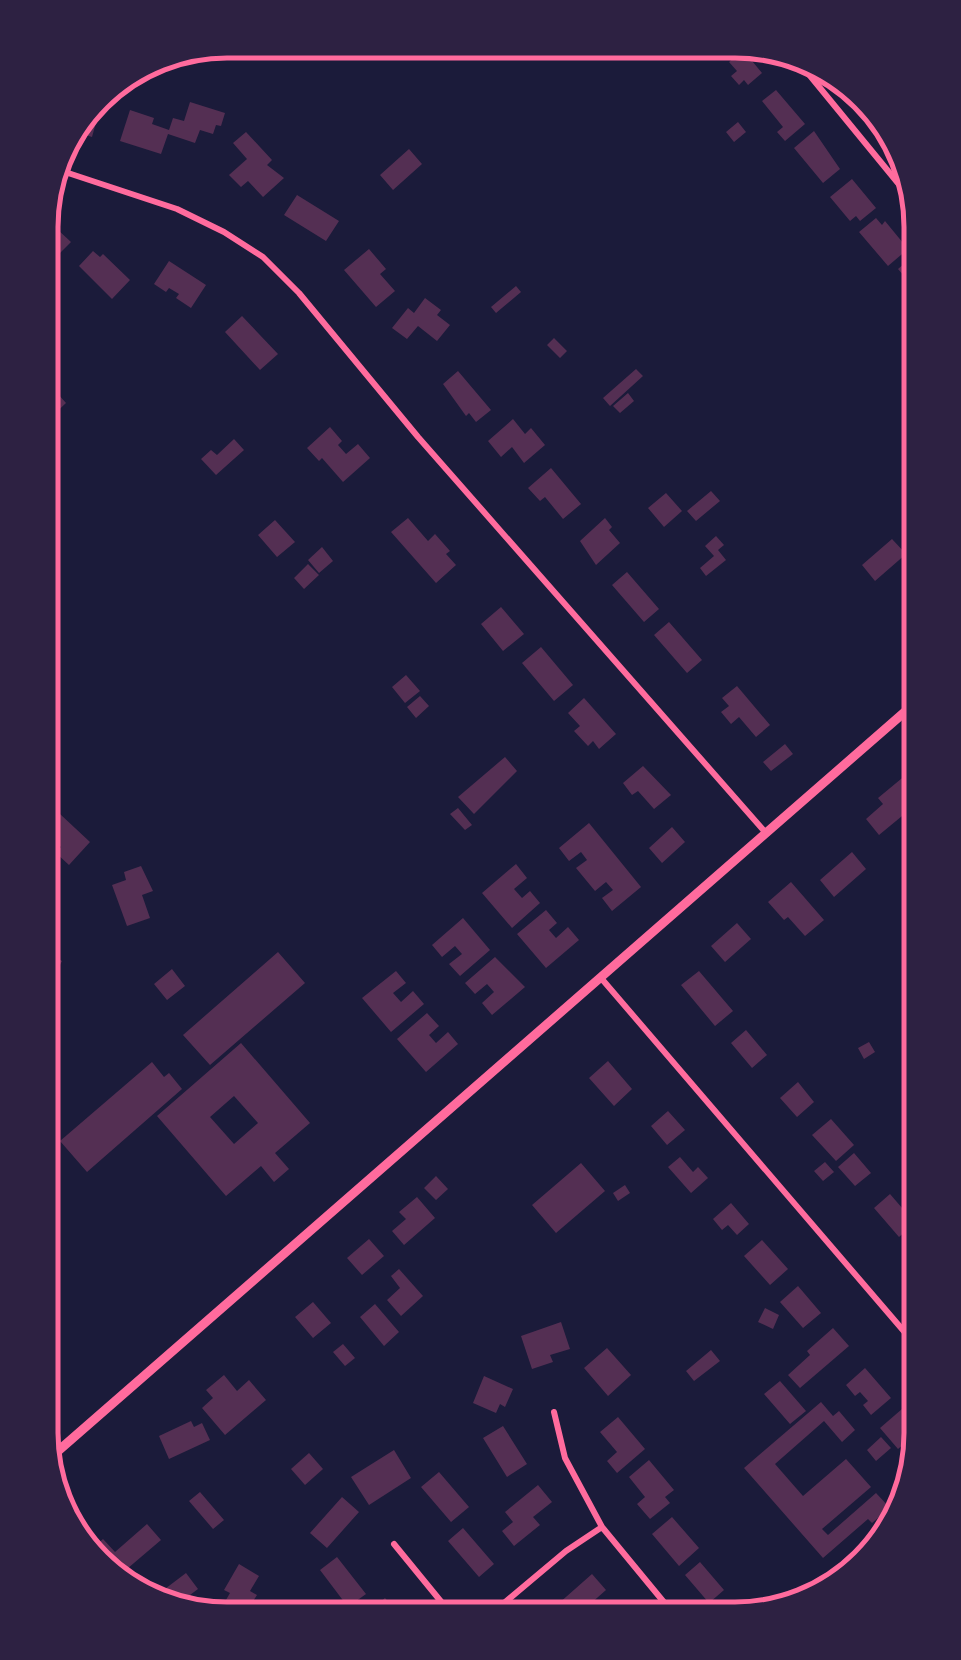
<svg xmlns="http://www.w3.org/2000/svg" width="961" height="1660" viewBox="0 0 961 1660" font-family="'DejaVu Sans',sans-serif">
	<rect width="100%" height="100%" fill="#1b1b3a"/>
	<path fill="#542f53" fill-rule="evenodd" d="M243 40H266L261 53 241 46Z
		M714 43H741L725 57Z
		M743 50 762 73 748 85 744 80 739 85 731 76 737 71 729 62Z
		M776 90 805 124 785 141 777 132 783 127 762 101Z
		M95 101 99 102 94 118 97 119 92 137 79 133Z
		M190 102 225 113 221 126 216 125 213 134 200 130 195 143 168 134 161 154 120 141 130 110 154 118 152 124 169 130 173 118 184 121Z
		M738 122 746 132 734 142 726 132Z
		M814 131 840 169 823 183 794 148Z
		M246 132 272 160 267 165 284 178 263 197 248 181 241 187 229 175 247 159 233 143Z
		M409 149 422 164 393 190 380 175Z
		M852 179 876 208 860 221 856 216 850 221 830 197Z
		M297 195 339 221 326 241 284 215Z
		M876 218 882 225 885 221 908 249 888 266 859 232Z
		M42 223 52 234 57 229 71 242 56 257 47 248 42 253Z
		M369 249 386 269 380 274 395 291 376 307 344 270Z
		M93 251 100 257 103 254 130 280 112 299 79 266Z
		M912 257V279L909 282 898 269Z
		M169 261 206 285 191 308 176 298 179 294 169 288 166 292 154 284Z
		M516 286 521 292 496 313 491 307Z
		M425 298 441 310 437 315 450 325 437 341 418 326 407 339 392 328 408 308 414 313Z
		M242 316 278 354 260 370 225 332Z
		M554 338 567 351 560 358 547 345Z
		M636 369 643 376 610 406 603 398Z
		M458 371 491 410 476 422 469 413 466 416 443 384Z
		M49 384 66 403 45 423 43 389Z
		M628 393 634 401 620 413 613 406Z
		M513 419 525 434 531 428 545 445 524 463 512 447 501 457 488 441Z
		M330 427 342 441 338 445 346 454 358 444 370 458 343 482 322 458 319 461 307 448Z
		M234 439 244 450 216 475 201 459 211 450 217 455Z
		M551 468 581 504 563 519 545 497 540 501 528 488Z
		M711 491 720 501 696 521 687 511Z
		M666 493 682 511 664 527 648 508Z
		M408 518 428 541 435 534 450 551 446 554 456 565 436 583 391 532Z
		M605 518 612 527 609 530 620 543 596 565 580 541Z
		M275 520 295 542 277 557 258 535Z
		M716 536 724 545 718 550 726 560 706 576 700 568 714 556 705 546Z
		M892 539 906 554 875 581 862 565Z
		M322 547 333 561 319 573 308 560Z
		M308 564 319 575 304 589 294 578Z
		M627 572 659 609 644 622 612 585Z
		M501 607 524 634 503 651 481 624Z
		M669 622 702 660 687 673 654 635Z
		M541 647 573 685 554 701 522 663Z
		M406 675 420 691 405 703 392 687Z
		M737 686 770 725 756 737 739 717 731 724 721 712 729 706 722 698Z
		M420 696 429 706 416 718 407 707Z
		M584 698 616 734 599 749 593 741 588 746 574 731 580 726 568 713Z
		M785 744 793 754 771 771 763 762Z
		M505 757 517 771 474 814 458 797Z
		M643 766 671 795 654 809 638 791 632 795 623 783Z
		M907 774 916 785V811L913 807 879 835 866 819 883 804 878 798Z
		M458 808 472 825 465 830 450 814Z
		M60 814 90 842 69 865 56 853 61 847 46 833V829Z
		M589 823 641 887 612 911 602 898 613 890 606 882 595 891 576 868 587 860 581 852 569 861 559 848Z
		M672 827 685 842 662 863 649 848Z
		M852 852 866 869 834 897 820 880Z
		M516 864 527 878 514 889 522 898 530 891 540 903 512 928 482 893Z
		M141 866 153 891 142 895 150 918 127 926 112 885 126 880 124 872Z
		M791 882 824 920 805 936 788 917 784 920 768 902Z
		M546 910 557 923 549 930 556 938 568 927 579 940 546 968 517 934Z
		M463 918 490 950 460 976 449 964 462 954 455 946 442 957 432 945Z
		M737 923 751 939 725 962 711 946Z
		M47 952 62 961 47 990Z
		M278 952 305 983 210 1065 183 1035Z
		M495 957 525 987 492 1015 482 1003 494 992 487 984 475 994 465 983Z
		M172 969 185 986 167 1000 154 984Z
		M396 971 406 983 393 993 401 1002 413 991 424 1004 391 1032 362 998Z
		M699 971 733 1011 715 1026 681 985Z
		M427 1013 439 1026 429 1035 436 1043 448 1032 458 1044 426 1072 397 1039Z
		M917 1027 918 1049 907 1037Z
		M746 1030 767 1055 752 1068 731 1043Z
		M869 1042 875 1052 864 1059 858 1048Z
		M241 1043 310 1123 275 1153 289 1169 274 1182 261 1166 226 1196 157 1116ZM234 1096 258 1123 234 1144 210 1117Z
		M608 1061 632 1089 614 1106 589 1078Z
		M152 1062 164 1077 169 1073 182 1089 87 1172 60 1141Z
		M798 1082 814 1102 797 1117 780 1098Z
		M668 1111 685 1130 667 1145 651 1126Z
		M831 1119 854 1145 836 1161 812 1135Z
		M854 1153 871 1173 855 1186 838 1167Z
		M680 1157 693 1172 698 1167 708 1178 691 1193 668 1167Z
		M825 1162 834 1172 823 1181 814 1171Z
		M581 1163 605 1191 556 1233 532 1205Z
		M436 1176 448 1189 436 1200 424 1188Z
		M625 1185 630 1193 618 1201 613 1193Z
		M890 1194 915 1223 899 1237 874 1208Z
		M417 1197 435 1218 404 1245 392 1231 406 1219 399 1212Z
		M731 1203 749 1224 737 1235 728 1225 722 1230 713 1219Z
		M369 1239 384 1256 362 1275 347 1258Z
		M762 1240 788 1269 770 1285 744 1256Z
		M399 1269 423 1296 401 1316 387 1300 400 1288 391 1276Z
		M798 1286 821 1313 803 1328 780 1302Z
		M313 1302 331 1323 313 1338 295 1317Z
		M375 1304 399 1332 384 1346 360 1317Z
		M765 1308 779 1315 773 1329 758 1322Z
		M561 1322 570 1349 550 1355 553 1362 532 1369 521 1336Z
		M833 1328 849 1346 800 1388 788 1375 810 1355 807 1351Z
		M343 1344 355 1358 345 1366 333 1352Z
		M607 1348 631 1375 608 1396 584 1368Z
		M711 1350 720 1361 694 1381 686 1371Z
		M865 1368 891 1398 871 1415 863 1405 868 1401 860 1392 855 1396 846 1385Z
		M224 1375 237 1391 249 1380 266 1400 225 1435 202 1408 213 1398 206 1390Z
		M484 1376 513 1389 505 1407 500 1404 496 1413 473 1403Z
		M780 1381 806 1411 790 1424 764 1394Z
		M821 1402 833 1416 839 1411 855 1430 842 1442 824 1421 775 1464 803 1496 846 1459 871 1487 822 1529 828 1535 876 1493 890 1508 872 1523 868 1519 823 1558 744 1468Z
		M902 1409 920 1430 898 1449 880 1428Z
		M618 1417 645 1449 617 1473 607 1461 617 1452 600 1432Z
		M191 1421 194 1427 202 1423 210 1440 169 1459 159 1436Z
		M503 1426 527 1464 507 1477 483 1438Z
		M881 1437 891 1448 876 1461 867 1450Z
		M394 1450 411 1478 369 1505 351 1477Z
		M309 1453 323 1469 305 1485 291 1469Z
		M649 1460 674 1490 665 1497 670 1503 650 1519 637 1504 645 1497 629 1477Z
		M439 1472 469 1507 451 1522 421 1487Z
		M538 1485 552 1502 533 1517 540 1525 514 1546 502 1531 513 1522 505 1512Z
		M200 1492 224 1520 213 1529 189 1501Z
		M342 1497 359 1512 327 1548 310 1533Z
		M672 1517 699 1548 679 1566 652 1534Z
		M147 1524 161 1540 114 1580 90 1550 103 1539 115 1552Z
		M463 1528 494 1564 479 1577 448 1541Z
		M337 1557 366 1594 348 1607 320 1570Z
		M700 1562 724 1590 709 1603 685 1575Z
		M239 1564 259 1576 250 1591 257 1595 243 1617 223 1605 230 1593 224 1590Z
		M186 1573 198 1589 190 1595 201 1608 193 1615 153 1598Z
		M592 1574 606 1590 580 1613H566L558 1604Z
		M385 1598 400 1616H365Z
		M732 1601 741 1611H720Z"/>
	<g fill="none" stroke-linecap="round" stroke-linejoin="round">
		<path stroke="#ff6b9d" stroke-width="6" d="M793 55 911 199
			M59 170 177 209 224 232 263 257 299 293 418 437 766 833
			M601 978 920 1350
			M554 1412 565 1458 602 1527 672 1612
			M394 1544 452 1615
			M491 1614 566 1551 602 1527"/>
		<path stroke="#ff6b9d" stroke-width="9" d="M50 1458 915 703"/>
	</g>
	<path d="M0 0H961V1660H0ZM227 58H735A169 169 0 0 1 904 227V1433A169 169 0 0 1 735 1602H227A169 169 0 0 1 58 1433V227A169 169 0 0 1 227 58Z" fill="#2d2142" fill-rule="evenodd"/>
	<path fill="none" stroke="#ff6b9d" stroke-width="5" d="M227 58H735A169 169 0 0 1 904 227V1433A169 169 0 0 1 735 1602H227A169 169 0 0 1 58 1433V227A169 169 0 0 1 227 58Z"/>
</svg>
